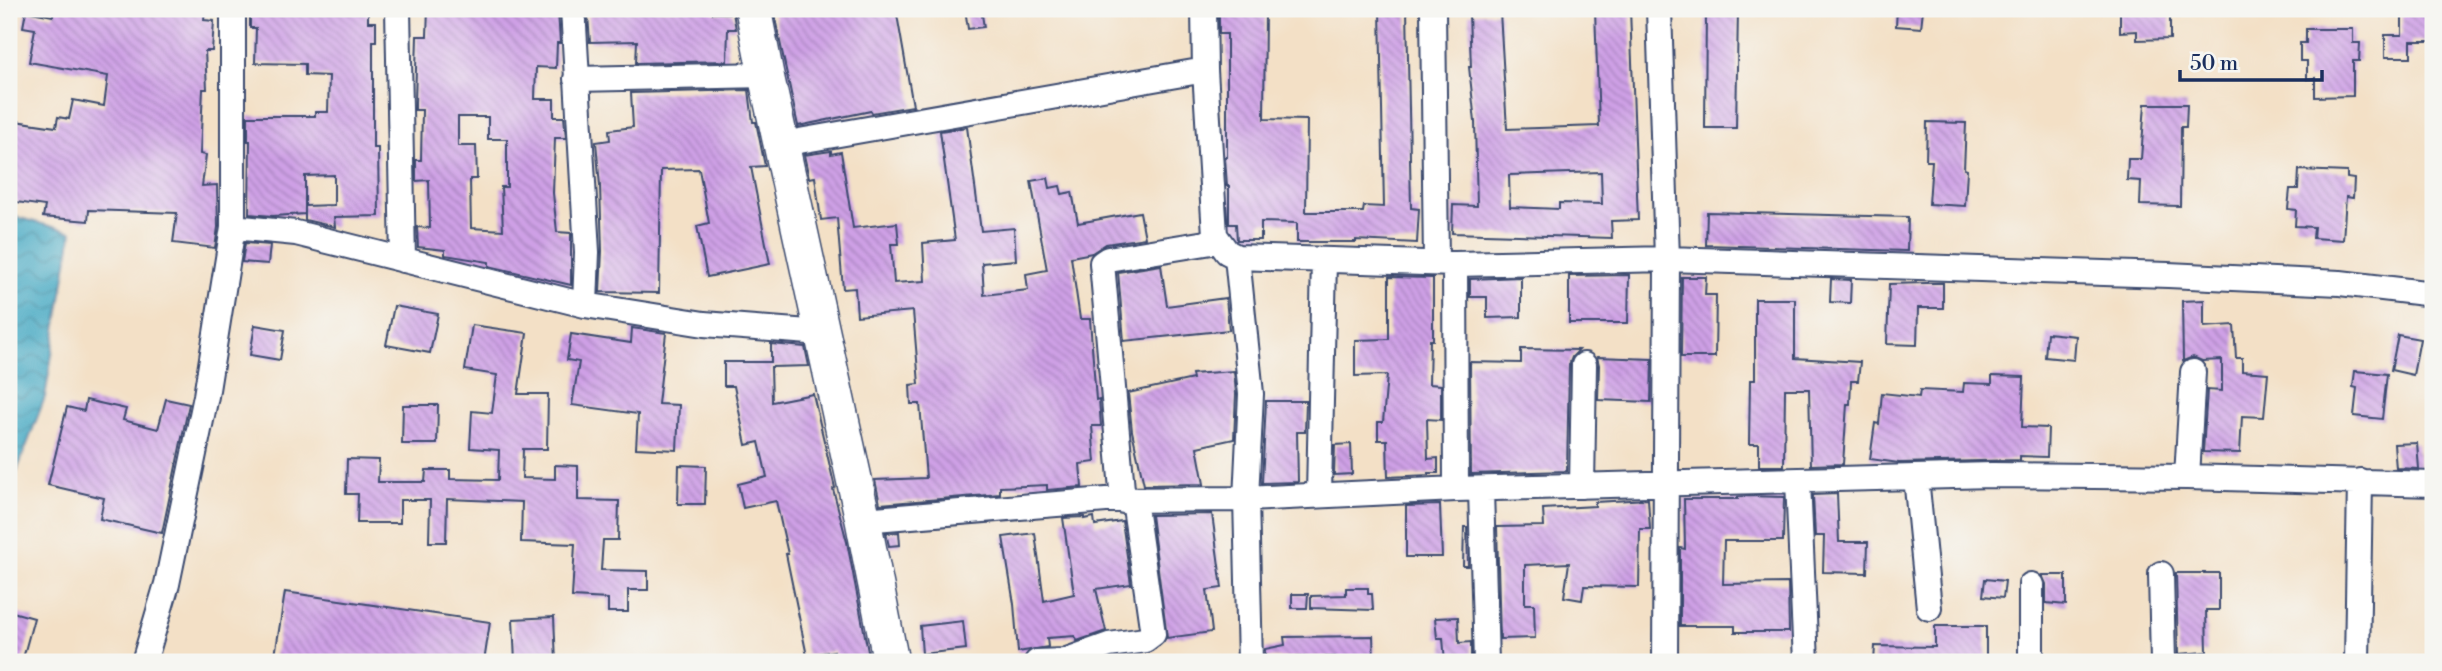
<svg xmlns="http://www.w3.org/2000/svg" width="2442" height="671" viewBox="0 0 2442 671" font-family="'Libre Bodoni',serif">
	<defs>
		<pattern id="water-waves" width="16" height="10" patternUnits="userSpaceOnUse" patternTransform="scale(1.75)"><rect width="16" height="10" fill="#42a7c2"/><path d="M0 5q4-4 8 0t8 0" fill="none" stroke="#3688a1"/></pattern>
		<pattern id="building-back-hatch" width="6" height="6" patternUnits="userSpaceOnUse" patternTransform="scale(1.75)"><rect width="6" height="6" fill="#cfa0e6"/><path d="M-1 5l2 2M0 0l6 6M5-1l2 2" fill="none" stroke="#a783be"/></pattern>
	</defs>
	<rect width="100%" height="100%" fill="#f6f6f2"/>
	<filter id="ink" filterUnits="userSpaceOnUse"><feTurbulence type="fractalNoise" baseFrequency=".0143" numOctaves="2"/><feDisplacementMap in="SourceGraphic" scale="14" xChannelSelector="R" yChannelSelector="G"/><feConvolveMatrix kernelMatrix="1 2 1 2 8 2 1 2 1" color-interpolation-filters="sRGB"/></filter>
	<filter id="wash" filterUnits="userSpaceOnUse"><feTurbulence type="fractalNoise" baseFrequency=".00686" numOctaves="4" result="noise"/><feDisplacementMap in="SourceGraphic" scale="28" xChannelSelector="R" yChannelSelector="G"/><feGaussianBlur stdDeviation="1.57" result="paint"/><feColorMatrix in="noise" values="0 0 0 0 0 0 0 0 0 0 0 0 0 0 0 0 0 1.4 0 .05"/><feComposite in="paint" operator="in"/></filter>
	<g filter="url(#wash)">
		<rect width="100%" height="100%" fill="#f3e0c6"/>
		<path fill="url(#water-waves)" stroke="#2e6b90" stroke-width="2" d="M9 215 72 232 45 397 9 492Z"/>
		<g id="blocks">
			<path fill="url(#building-back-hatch)" fill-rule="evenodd" d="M54 9H205L204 20 214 21 212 51H205L207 89H203L200 154 206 155 202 186 217 185 218 227 215 248 173 243 177 213 89 210 88 221 43 217 45 206 9 201V164L15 121 56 127 58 117 69 119 73 100 104 106 108 76 29 62 35 29 23 27 26 11 53 16Z
				M250 9H368V22H376V41H373V148H378L379 216 334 217 335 227 305 220V206L334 205V175L305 176V214L273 216 249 214 250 141H248V116H315V112H328L329 76 305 75V64L255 63 256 28H250Z
				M428 9H555V11H558L560 43H557L556 68 536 67 535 99H554V117H564L566 138H555L553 193 557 232 571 233V285L489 266V262L445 255V250L418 247 417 227 430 228 429 180 416 181V160H421L422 110H415V102L417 36H427ZM458 117H488V139H507V187H501L503 230 471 228 470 179H477L476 146H458Z
				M596 9H713V13H733L736 29H728L727 61 636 63 637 41 590 42 588 15H596Z
				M773 9H896L913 106 872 113 871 111 798 126Z
				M965 9H981L984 27 968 29Z
				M1219 9H1265L1264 119 1307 120 1306 212H1363L1364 206 1384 207 1380 9H1407L1411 208 1419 209 1417 243 1356 240V242H1297V223L1261 222V240H1237L1236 224H1229V186H1227L1225 157H1227V34H1219Z
				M1595 9H1630L1638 220 1611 221 1612 238 1452 233 1453 205 1477 206 1475 122 1469 67H1471L1469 14 1500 12 1507 129 1599 126ZM1601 172 1602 204 1559 203V209L1510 207 1509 175Z
				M1706 9H1738L1736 128H1705Z
				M1897 9H1923L1921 28 1896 26Z
				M2120 9H2170V39L2137 40V31L2120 32Z
				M2402 9H2433V41H2411V57H2385V35H2402Z
				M2306 29H2353V43H2360L2359 61H2353V96L2315 97V78L2307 79V61H2300V43H2306Z
				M749 90 753 122H756L765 166 751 167 770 264 707 277 697 226 709 223 699 169 661 170 659 293 600 292 602 251 600 186 596 142 610 140 609 130 633 127 631 93Z
				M2145 104H2187L2186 127H2181L2180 206 2140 205 2141 181 2127 180 2128 159H2141Z
				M1927 122 1966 123 1964 169 1967 170 1965 206 1929 204 1932 161H1926Z
				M967 127 981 231 1014 228 1016 260 982 263 984 295 1028 290 1026 274 1047 270 1031 181 1048 178 1050 188 1060 186 1062 194 1072 192 1078 223 1140 212 1145 238 1106 244 1092 253 1071 257 1080 319H1090L1096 400 1099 399 1101 426H1092L1095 462 1080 464 1082 487 1047 490V485L1000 487V494L880 504 875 480 926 478 920 404H911L910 385 919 384 913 311 857 316 855 288 843 289 837 218 821 220 815 177 809 178 804 155 831 151V154L841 152 853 228 897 223 899 244H891L894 283 925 281 923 243 955 240 940 131Z
				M2299 170 2347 172V178L2354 179 2353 198 2346 197 2343 240 2313 238 2314 227 2295 226 2296 210 2288 209 2290 189H2298Z
				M1707 212 1908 217 1907 251 1706 245Z
				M245 243 270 245 268 264 242 262Z
				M1161 265 1167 306 1226 298 1229 330 1124 341 1118 272Z
				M1629 275 1628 323H1569V276Z
				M1389 277 1433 278V340H1430L1429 384 1441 385V420L1427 419 1428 459 1438 458V473H1429V475L1388 477 1387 440H1378V422H1383L1387 375 1355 376V340L1389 339Z
				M1521 277V317L1487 318V297H1470V279Z
				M1682 277H1706L1705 295H1716L1715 357H1681Z
				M1831 279 1851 280 1850 303 1830 302Z
				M1926 283H1943V308H1918L1917 345 1887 344 1889 284Z
				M1755 299H1795V358L1860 362 1858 381H1851L1850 404H1847L1843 464 1811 465 1809 389H1785L1784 466H1759V444H1749L1750 380H1755Z
				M2204 300V327L2234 325 2236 358H2242V371L2268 373 2264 417 2242 416 2240 453 2203 452 2207 390 2222 391V360L2202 361 2193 357 2183 361 2182 301Z
				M394 306 438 314 430 353 386 345Z
				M255 325 285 330 280 360 250 355Z
				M472 325 527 333 518 394H548L547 449H523L522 478 555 479V465L578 466V500L619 501 618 540H603L601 570 648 571V590H628V612H608V599L572 597 575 544 521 542 522 502 447 499 446 542H429L430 500H400V523H357L358 494H346L347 459 379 460 378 482H425L426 470H450V479L498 480 499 450 470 448 472 411 492 413 497 375 465 370Z
				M632 328 666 333 658 404 679 405 677 450 636 448 638 414 572 405 579 362 567 360 571 334 631 343Z
				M2047 333 2076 336 2074 360 2045 357Z
				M2398 335 2420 339 2413 375 2391 370Z
				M771 344 805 347 809 366 771 367 772 402 813 394 835 488 833 489 847 542 870 662H837L834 651 807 656 786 554H788L776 501 743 508 738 484 767 477 759 442 746 445 734 386H724V362H771Z
				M1521 349 1579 350 1572 357 1569 365 1567 471 1471 474 1470 362 1521 363Z
				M1597 357 1652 359 1651 402 1598 400 1599 365Z
				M1234 371 1236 394 1234 439 1197 447 1204 484 1144 485 1132 431 1128 393 1193 379 1192 374Z
				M2355 371 2387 374 2382 419 2354 416 2357 388 2353 387Z
				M1992 376 2024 377 2022 427 2048 428 2047 457 2020 456V460L1899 463 1870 459 1875 423 1879 424 1882 393 1919 397 1920 390 1963 392 1964 383 1992 384Z
				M166 399 189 404 162 533 100 519 104 498 48 485 67 407 84 411 86 400 126 409 123 420 158 429Z
				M1266 401H1306L1305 432H1297L1298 482 1262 483Z
				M403 405H438L437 444H402Z
				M2417 443 2419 469 2396 468 2394 444Z
				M1351 444 1352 474 1334 475 1335 445Z
				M679 465 706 466 705 504H678Z
				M1837 494 1839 542H1868L1867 573 1823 572 1824 536H1815L1813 495Z
				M1747 496 1784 497 1783 541H1724L1723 584 1788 583 1789 632H1735V626H1680V548L1685 549 1684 499H1738V497Z
				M1648 499 1650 529H1640L1639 587 1584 586 1582 600 1564 597 1569 563 1525 565V604H1534L1535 638 1500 639 1497 527 1544 526 1543 509 1595 506V502Z
				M1440 505 1442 557H1406V506Z
				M1212 514 1222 588 1207 590 1212 632 1167 638 1151 515Z
				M1084 517V519L1094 517 1095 525 1122 521 1131 584 1096 589 1106 631 1077 641 1075 636 1047 638 1048 647 1018 652 1014 604 1003 537 1035 533 1044 601 1074 594 1063 518Z
				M1464 527H1467L1468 566H1463Z
				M899 532 900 545 889 546 886 533Z
				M2176 573H2219V610H2206L2207 652 2178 654Z
				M2042 575H2066V605L2046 603V584Z
				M1985 579 2005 581 2003 598 1983 596Z
				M1346 588H1368V594H1372L1373 610 1311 608V596L1346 595Z
				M285 592 490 622 484 662H274Z
				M1292 594H1308L1307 608H1292Z
				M9 611 34 618 22 662H9Z
				M554 617 556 662H515L513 619Z
				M1458 617 1459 643 1471 642V662H1445L1443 638H1437L1435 618Z
				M963 621 966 649 922 654 920 626Z
				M1935 626H1986V662H1874L1875 646 1935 647Z
				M1373 636 1374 662H1335V657L1265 658V649L1285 645 1284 637Z"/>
		</g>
	</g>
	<g filter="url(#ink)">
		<use href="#blocks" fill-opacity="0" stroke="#3b4a6e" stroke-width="2"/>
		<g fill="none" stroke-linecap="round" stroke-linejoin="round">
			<defs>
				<path id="minor" d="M398 9 403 260
					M573 9 587 252 585 305
					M1204 9 1205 70 1215 235 1227 252 1237 257 1455 264 1667 259 1659 9
					M1433 9 1436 263
					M576 79 766 75
					M782 144 1205 70
					M233 227 296 233 585 305 704 324 822 333
					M1237 257 1251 394 1246 499 1250 662
					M1455 264 1456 489
					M1916 477 1929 608
					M2187 477 2433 484
					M1798 481 1806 662
					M1582 486 1584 365
					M1481 490 1486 662
					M1319 494 1324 260
					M1123 501 1102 263 1108 259 1218 241
					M863 520 1106 500 1246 499 1456 489 1992 475 2187 477 2193 372
					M2161 574 2163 662
					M2031 585V662
					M144 662 167 584 206 396 233 227V9
					M1037 662 1064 661 1109 645 1145 640 1153 634 1134 500
					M1665 662 1667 259 2168 275 2340 283 2433 294
					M2357 662 2360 481"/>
				<path id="highway" d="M753 9 766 75 863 520 891 662"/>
			</defs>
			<use href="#minor" stroke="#3b4a6e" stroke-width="28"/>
			<use href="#highway" stroke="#3b4a6e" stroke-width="38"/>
			<use href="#minor" stroke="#fff" stroke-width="24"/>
			<use href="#highway" stroke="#fff" stroke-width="35"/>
		</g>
	</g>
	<rect width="2442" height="671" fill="none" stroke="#f6f6f2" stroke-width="35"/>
	<path d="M2180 70v10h142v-10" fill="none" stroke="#1b2f5e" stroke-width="3.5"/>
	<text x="2190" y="70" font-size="21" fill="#1b2f5e" stroke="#f6f6f2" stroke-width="5" paint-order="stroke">50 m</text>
</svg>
